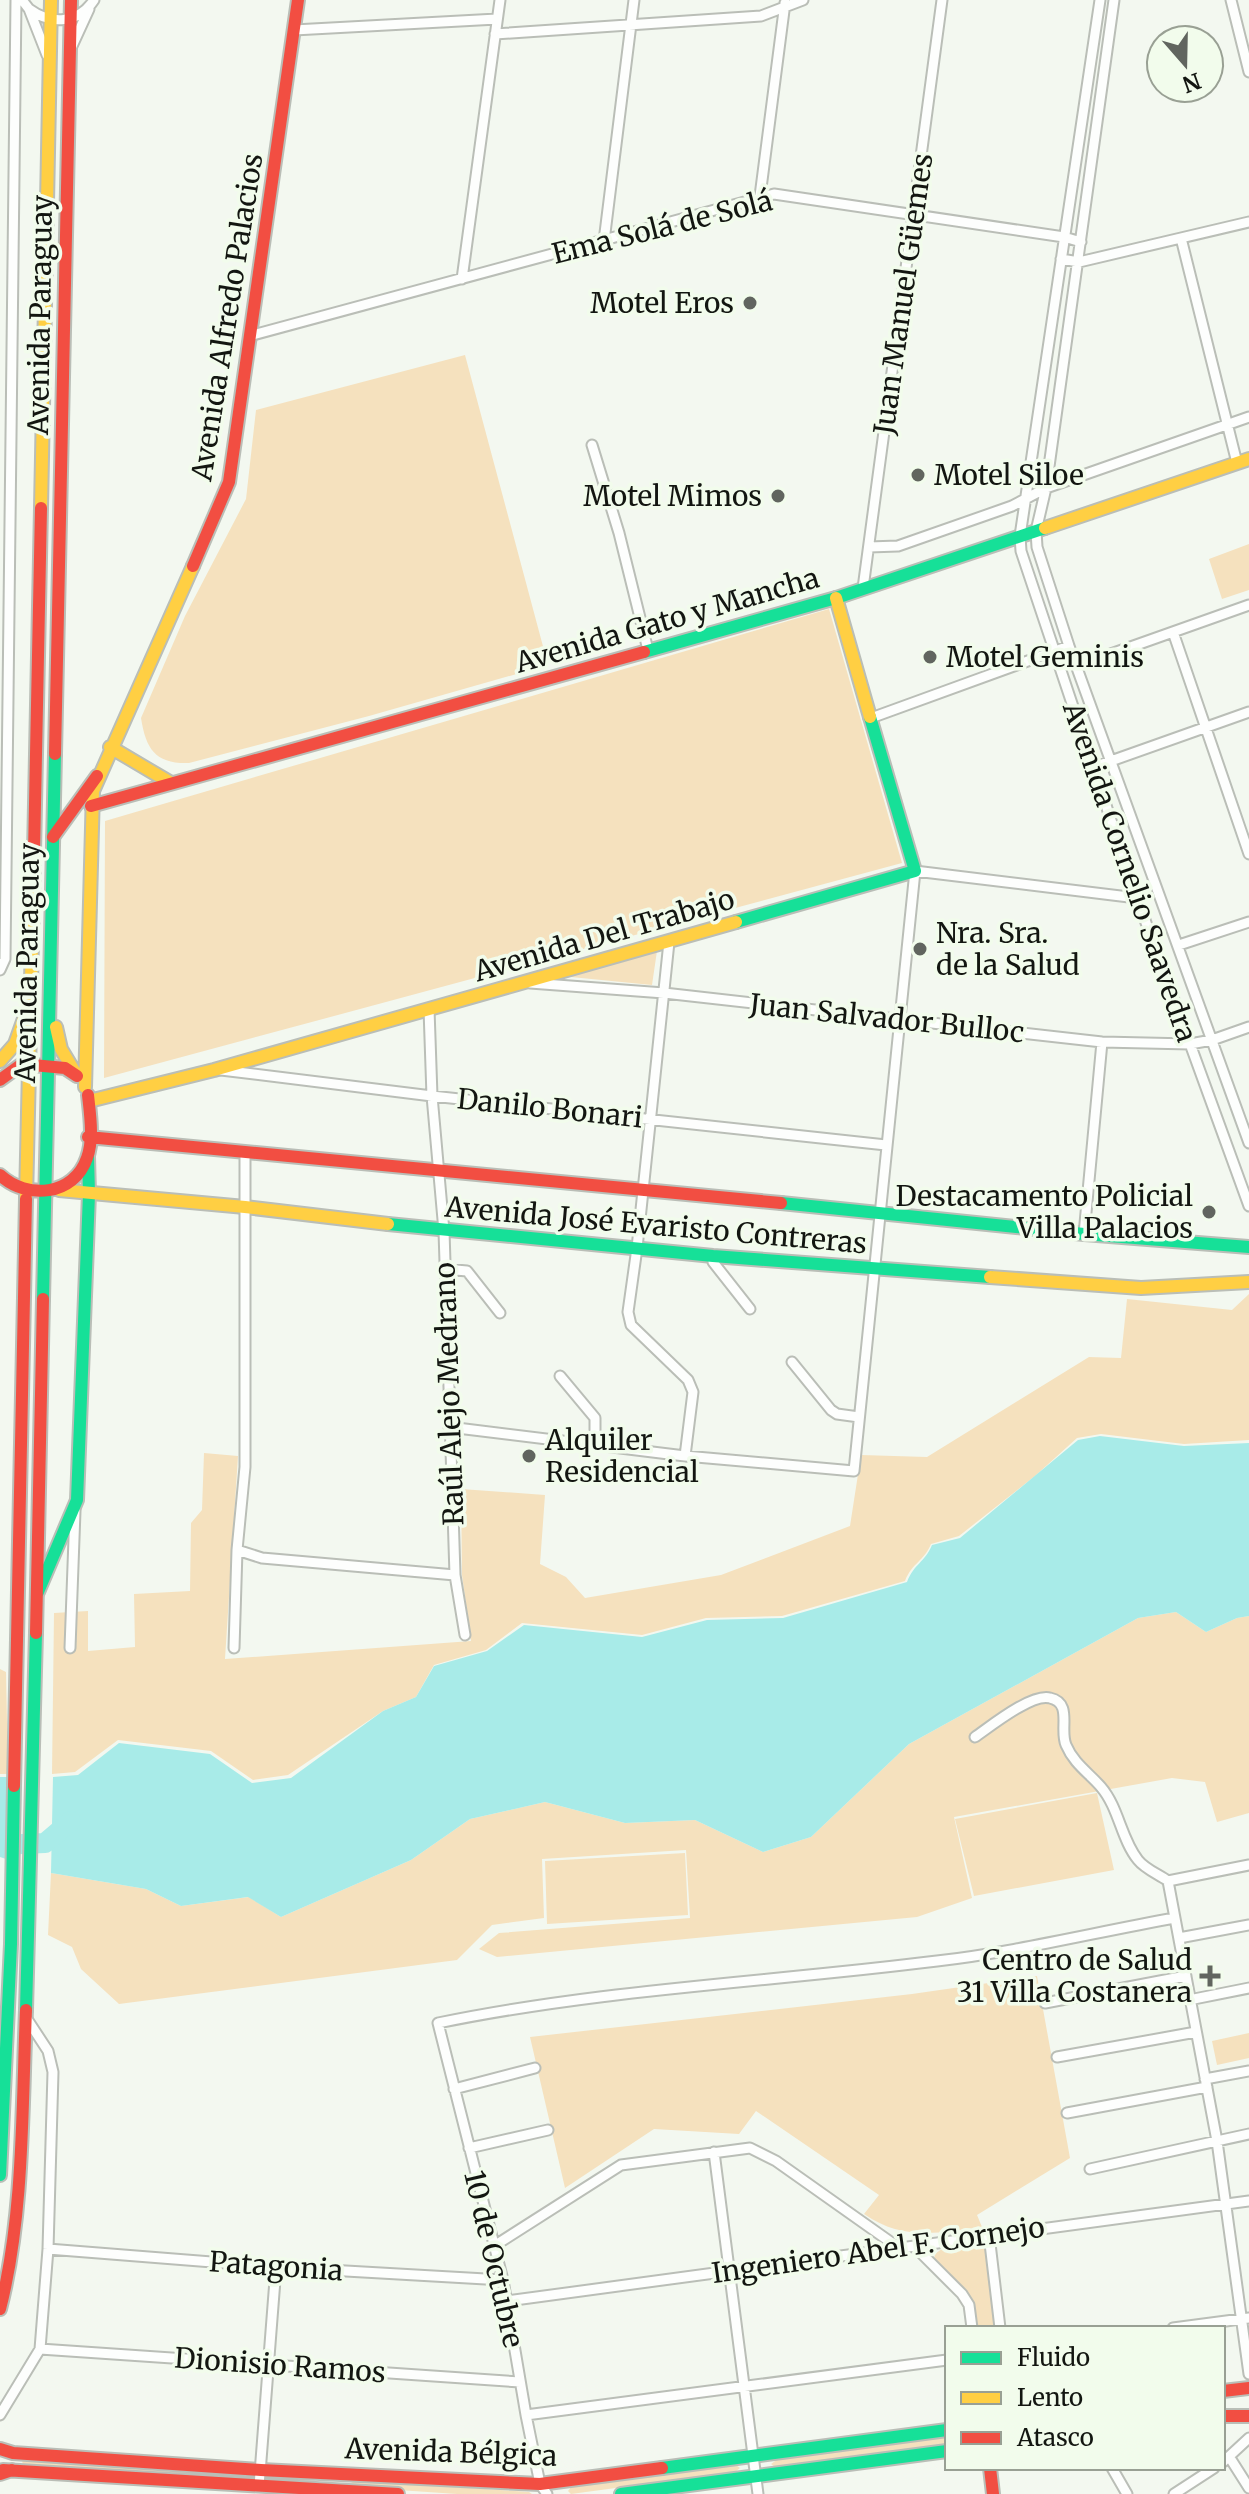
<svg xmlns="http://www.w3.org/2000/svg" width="1249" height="2494" viewBox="0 0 1249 2494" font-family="Merriweather,serif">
	<rect width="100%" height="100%" fill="#f3f8f0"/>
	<path fill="#f5e1be" d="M465 355 548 665 369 716 189 763C156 764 146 750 141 718L185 616 246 499 256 410Z
		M1249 544V590L1222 599 1209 559Z
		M829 609 902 863 104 1078 105 821Z
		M657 951 652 985 571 977 572 973Z
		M1249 1294V1440L1184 1444 1101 1434 1077 1438 1035 1476 959 1536 931 1544C924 1561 912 1563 905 1581L782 1616 706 1618 642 1635 522 1623 486 1650 434 1665 416 1697 383 1711 288 1775 253 1780 211 1751 118 1740 75 1772 52 1774 54 1613 88 1611V1651L135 1647 134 1594 190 1591 191 1523 202 1510 204 1453 238 1456 225 1659 471 1641 462 1575 461 1489 545 1495 540 1564 566 1577 585 1598 721 1575 850 1526 861 1455 927 1457 1089 1357 1121 1358 1127 1299 1232 1310Z
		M1176 1612 1206 1632 1237 1618 1249 1616V1813L1217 1822 1205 1782 1172 1778 954 1817 972 1898 917 1917 497 1957 479 1949 499 1933 690 1918 686 1850 542 1859 544 1918 492 1925 457 1960 119 2004 81 1969 72 1947 48 1935 51 1873 146 1889 181 1906 249 1897 281 1917 411 1860 470 1819 545 1802 625 1823 695 1820 763 1852 811 1837 909 1744 1138 1618Z
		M0 1669 6 1672 8 1774H0Z
		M1097 1793 1114 1870 974 1896 955 1819Z
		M685 1853 688 1915 547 1924 545 1861Z
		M1037 1976 1070 2158 977 2215 982 2227C937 2233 903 2241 864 2214L879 2195 756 2111 739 2134 654 2129 565 2188 530 2037 912 1994Z
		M1249 2033V2058L1217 2065 1212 2041Z
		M979 2243 986 2250 995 2328H977L972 2298 934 2259 935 2254 943 2248Z
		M947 2436V2444L775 2467 771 2464 778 2459Z
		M26 2459 250 2474V2477L249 2479 23 2466 22 2460Z
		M735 2464 740 2468 735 2472 571 2494 568 2491 572 2486Z
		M356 2480 529 2492 532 2494H457L354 2487 351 2483Z"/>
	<path fill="#a8ebe8" d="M1100 1436 1184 1446 1249 1443V1616L1237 1618 1206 1632 1176 1612 1138 1618 909 1744 811 1837 763 1852 695 1820 625 1823 545 1802 470 1819 411 1860 281 1917 248 1897 181 1906 146 1889 51 1873 53 1777 78 1775 119 1743 210 1754 252 1783 291 1778 383 1711 416 1697 434 1666 487 1651 524 1625 642 1637 707 1620 783 1618 907 1582C914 1564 925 1562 932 1545L960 1538 1078 1440Z
		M0 1777H8L6 1859 0 1857Z"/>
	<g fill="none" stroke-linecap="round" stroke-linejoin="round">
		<path stroke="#a8ebe8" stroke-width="20" d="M0 1845 45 1843 71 1821"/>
		<defs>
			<path id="street" d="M22 0 29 9 47 55
				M1100 0 1020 536 1021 551 1137 898 1249 1206
				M1114 0 1046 488 1036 531 1037 547 1069 646 1249 1143
				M1231 0 1249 72
				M29 9C51 25 78 24 94 0
				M294 30 497 19
				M495 34 761 16 803 0
				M72 46 89 9
				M760 196 785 3
				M1181 238 1237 463
				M604 241 634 0
				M1061 259 1079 262 1249 222
				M462 279 500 0
				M249 336 774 194 1064 237 1081 242
				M592 445 619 533 648 650
				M869 547 898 546 1012 506 1046 488 1249 417
				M863 588 942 0
				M1173 632 1249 854
				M1077 666 1249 605
				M871 718 1069 646
				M1094 767 1249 712
				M669 942 637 1248 628 1312 631 1325 688 1380 693 1392 685 1456
				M1179 945 1249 922
				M0 970 5 959 16 0
				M530 983 664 993 1102 1042 1190 1044 1212 1040 1249 1027
				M429 1009 432 1096 444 1231 455 1575 465 1635
				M221 1070 432 1096 886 1145
				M1084 1234 1102 1042
				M713 1256V1262L750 1309
				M445 1269 467 1271 500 1313
				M792 1362 831 1410 837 1414 859 1417
				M560 1376 595 1418V1445
				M449 1427 685 1456 854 1471 915 871 1137 898
				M237 1550 262 1558 455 1575
				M70 1648 75 1511
				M234 1648 237 1550 245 1467V1152
				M975 1737C991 1726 1032 1693 1050 1698 1073 1703 1059 1729 1066 1745 1074 1764 1089 1773 1101 1787 1119 1808 1121 1839 1138 1860 1145 1869 1158 1874 1168 1881
				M1168 1881 1217 2141 1249 2374
				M1168 1881 1249 1865
				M1179 1938 1249 1925
				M1189 2000 1249 1988
				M1045 2003 1186 1976
				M1057 2057 1196 2032
				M1205 2079 1249 2071
				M454 2089 535 2068
				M1067 2113 1207 2087
				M469 2148 548 2130
				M714 2152 758 2494
				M1090 2169 1249 2134
				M989 2235 1000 2328
				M494 2246 621 2165 750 2148 776 2161 899 2248
				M914 2246 962 2294 969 2305 972 2328
				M48 2249 276 2267 503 2280
				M507 2301 1249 2201
				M1173 2328 1249 2318
				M40 2349 520 2382
				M0 2415 40 2349 48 2249 53 2072 48 2051 27 2019
				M526 2415 947 2360
				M1230 2458 1249 2488
				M1223 2462 1249 2438
				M1112 2468 1127 2494
				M259 2486 276 2267
				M547 2494 540 2484 526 2415 503 2280 438 2023C603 1989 770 1982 937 1961 1016 1952 1096 1932 1175 1918
				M1174 2494 1214 2468"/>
			<path id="fast" d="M644 652 836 598 1045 528
				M736 922 915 871 870 717
				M781 1203 1084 1234 1249 1247
				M388 1224 713 1256 990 1277
				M43 1299 55 754
				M38 1592 77 1500 89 1194 88 1157
				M26 2010 36 1633
				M0 2175 11 1944 14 1786
				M662 2468 947 2430
				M621 2494 947 2451"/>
			<path id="slow" d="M41 508 51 0
				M1045 528 1249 459
				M836 598 870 717
				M110 747 171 783
				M56 1027 61 1049 76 1074
				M0 1061 15 1044 26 1013
				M85 1087 93 791 193 566
				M89 1101 214 1070 736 922
				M59 1190 245 1207 388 1224
				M26 1199 34 853
				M990 1277 1141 1288 1249 1282"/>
			<path id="jam" d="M193 566 229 482 298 0
				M55 754 71 0
				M91 806 644 652
				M53 837 97 776
				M34 853 41 508
				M0 1080 22 1064 65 1068 77 1076
				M88 1137 781 1203
				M0 1175C27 1200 74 1196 87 1158 94 1139 90 1114 88 1095
				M36 1633 43 1299
				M14 1786 26 1199
				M0 2309C24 2216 22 2106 26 2010
				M1223 2391 1249 2388
				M1223 2416H1249
				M0 2449 13 2453 261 2470 540 2484 662 2468
				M990 2468 993 2494
				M3 2470 398 2494
				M0 2474 12 2470"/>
		</defs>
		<use href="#street" stroke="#babeb7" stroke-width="13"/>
		<use href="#fast" stroke="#babeb7" stroke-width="16"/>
		<use href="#slow" stroke="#babeb7" stroke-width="16"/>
		<use href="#jam" stroke="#babeb7" stroke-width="16"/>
		<use href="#street" stroke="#fdfefd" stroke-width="9"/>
		<use href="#fast" stroke="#16e098" stroke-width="12"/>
		<use href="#slow" stroke="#ffcf43" stroke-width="12"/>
		<use href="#jam" stroke="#f24e42" stroke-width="12"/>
	</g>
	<g fill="#61655f" stroke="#f2fcec" stroke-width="3">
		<circle cx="750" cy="303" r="8"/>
		<circle cx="918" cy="475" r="8"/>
		<circle cx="778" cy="496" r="8"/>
		<circle cx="930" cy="657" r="8"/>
		<circle cx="920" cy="949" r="8"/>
		<circle cx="1209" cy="1212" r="8"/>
		<circle cx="529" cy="1456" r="8"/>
		<path d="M1206 1964h8v8h8v8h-8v8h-8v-8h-8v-8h8z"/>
	</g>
	<g text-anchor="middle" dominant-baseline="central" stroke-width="7" stroke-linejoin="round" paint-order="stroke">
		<g font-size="28" fill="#131611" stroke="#f2fcec">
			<text transform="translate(662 227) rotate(-14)">Ema Solá de Solá</text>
			<text transform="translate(903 294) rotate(-82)">Juan Manuel Güemes</text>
			<text transform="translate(40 315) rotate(-89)">Avenida Paraguay</text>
			<text transform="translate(227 317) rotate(-81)">Avenida Alfredo Palacios</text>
			<text transform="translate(667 620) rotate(-16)">Avenida Gato y Mancha</text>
			<text transform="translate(1130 872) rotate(71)">Avenida Cornelio Saavedra</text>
			<text transform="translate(604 935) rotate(-16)">Avenida Del Trabajo</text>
			<text transform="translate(27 963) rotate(-89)">Avenida Paraguay</text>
			<text transform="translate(887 1018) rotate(6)">Juan Salvador Bulloc</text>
			<text transform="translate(550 1108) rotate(6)">Danilo Bonari</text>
			<text transform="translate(656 1225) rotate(5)">Avenida José Evaristo Contreras</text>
			<text transform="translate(449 1394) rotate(-92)">Raúl Alejo Medrano</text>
			<text transform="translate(878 2250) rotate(-8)">Ingeniero Abel F. Cornejo</text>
			<text transform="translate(494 2259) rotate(77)">10 de Octubre</text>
			<text transform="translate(276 2266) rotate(4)">Patagonia</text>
			<text transform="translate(280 2365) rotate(4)">Dionisio Ramos</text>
			<text transform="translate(451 2452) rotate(2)">Avenida Bélgica</text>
		</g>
		<g font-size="28" fill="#131611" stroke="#f2fcec" text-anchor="end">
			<text x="734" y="303">Motel Eros</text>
			<text x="934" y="475" text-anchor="start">Motel Siloe</text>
			<text x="762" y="496">Motel Mimos</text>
			<text x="946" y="657" text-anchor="start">Motel Geminis</text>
			<text x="936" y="933" text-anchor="start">Nra. Sra.<tspan x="936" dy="32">de la Salud</tspan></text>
			<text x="1193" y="1196">Destacamento Policial<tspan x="1193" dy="32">Villa Palacios</tspan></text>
			<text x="545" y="1440" text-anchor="start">Alquiler<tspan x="545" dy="32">Residencial</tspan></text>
			<text x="1192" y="1960">Centro de Salud<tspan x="1192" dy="32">31 Villa Costanera</tspan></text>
		</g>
	</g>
	<rect x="945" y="2326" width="280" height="144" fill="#f2fcec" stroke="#99a094" stroke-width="2"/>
	<rect x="961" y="2352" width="40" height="12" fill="#16e098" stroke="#99a094" stroke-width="2"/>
	<text x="1017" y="2366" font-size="24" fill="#131611">Fluido</text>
	<rect x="961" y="2392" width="40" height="12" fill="#ffcf43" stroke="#99a094" stroke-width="2"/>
	<text x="1017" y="2406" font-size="24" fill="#131611">Lento</text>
	<rect x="961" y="2432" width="40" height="12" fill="#f24e42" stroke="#99a094" stroke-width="2"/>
	<text x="1017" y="2446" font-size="24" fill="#131611">Atasco</text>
	<g transform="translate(1185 64) rotate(160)"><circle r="38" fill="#f2fcec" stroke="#99a094" stroke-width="2"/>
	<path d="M0-6L14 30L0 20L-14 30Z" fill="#61655f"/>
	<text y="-12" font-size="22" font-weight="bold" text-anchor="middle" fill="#131611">N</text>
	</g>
</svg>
